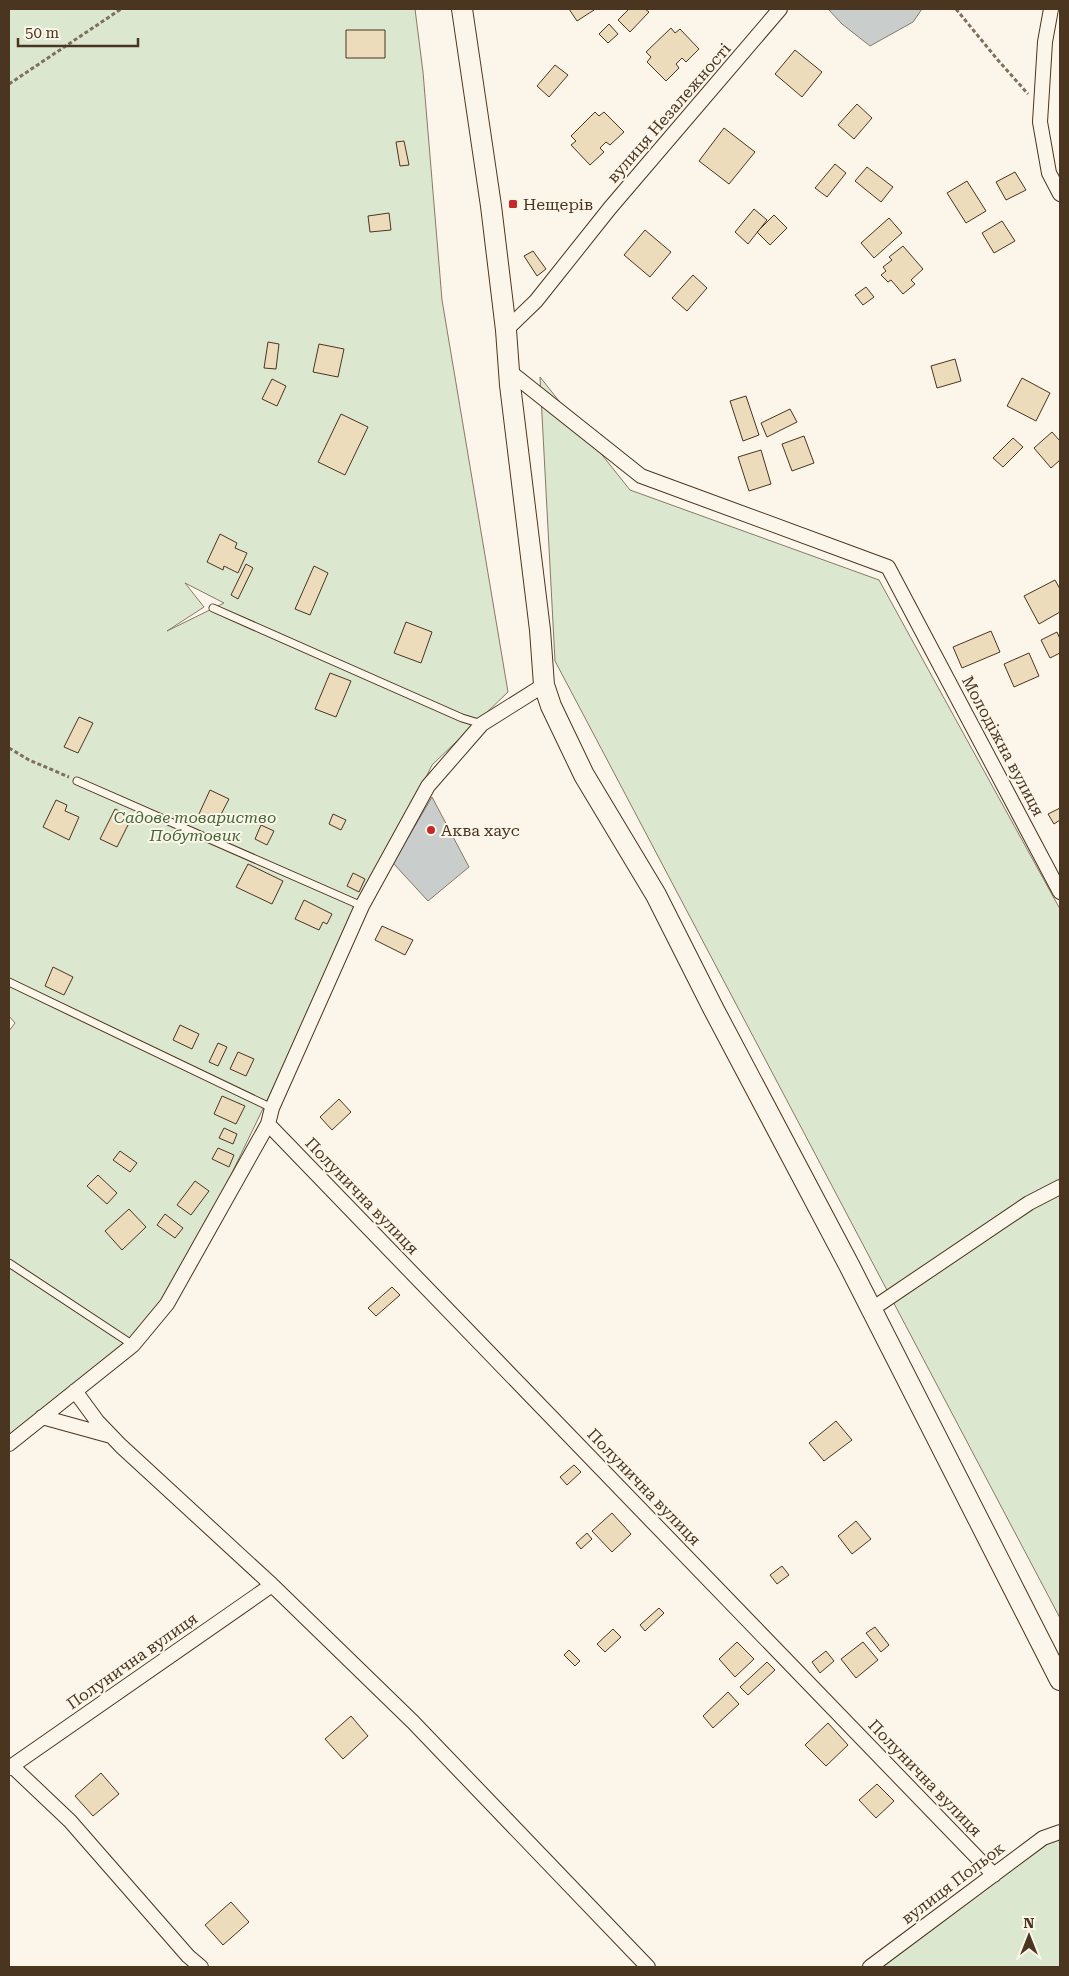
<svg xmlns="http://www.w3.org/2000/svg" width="1069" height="1976" viewBox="0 0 1069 1976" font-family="'Roboto Serif',serif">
	<rect width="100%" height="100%" fill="#fbf6e9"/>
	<path fill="#dce7d0" stroke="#887966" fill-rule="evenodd" d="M9 9H415L423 72 442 300 508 692 432 765 305 1022 197 1245 146 1324 9 1440V1031L15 1023 9 1016ZM185 583 224 603 167 631 204 607Z
		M540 377 630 490 879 580 1060 909V1618L555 661Z
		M1060 1832V1967H870Z"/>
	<path fill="#c9cecd" stroke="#887966" d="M828 9H922L913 22 870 46 842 24Z
		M432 797 469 867 428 901 393 863Z"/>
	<path fill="#ecdcbc" stroke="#4a3520" d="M569 9H593L594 10 577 21Z
		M629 9H645L649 12 630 32 618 20Z
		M609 24 618 34 608 43 599 34Z
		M671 28 675 33 680 29 699 49 686 62 682 58 676 64 679 68 666 81 647 62 651 57 646 52Z
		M346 30H385V58H346Z
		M795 50 822 72 802 97 775 74Z
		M555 65 568 75 549 97 537 86Z
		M857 104 872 118 854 139 838 125Z
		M595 112 599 116 604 112 624 132 610 145 606 142 600 148 604 152 590 165 571 145 576 141 571 136Z
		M724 128 755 152 729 184 699 161Z
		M404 141 409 165 400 166 396 142Z
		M835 164 846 173 827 197 815 188Z
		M867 167 893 187 881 202 855 181Z
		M1015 172 1026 190 1006 200 996 182Z
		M967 181 986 211 966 223 947 193Z
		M754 209 767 220 748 244 735 232Z
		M389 213 391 230 370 232 368 216Z
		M774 215 787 228 770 245 757 232Z
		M889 218 902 233 874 258 861 243Z
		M1002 221 1015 241 994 253 982 233Z
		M645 230 671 252 650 277 624 255Z
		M903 246 923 269 911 280 915 284 903 294 891 280 888 282 881 275 886 271 883 267 892 260 889 257Z
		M533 251 546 269 537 276 524 256Z
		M693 275 707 288 687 311 672 298Z
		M866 287 874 297 863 305 855 295Z
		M268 342 279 344 276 369 264 368Z
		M319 344 344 349 338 377 313 372Z
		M955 359 961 381 937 388 931 366Z
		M1022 378 1050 393 1036 421 1007 406Z
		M272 379 286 386 277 406 262 399Z
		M746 396 759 435 743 441 730 401Z
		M790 409 797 422 767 437 761 423Z
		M341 414 368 427 345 475 318 462Z
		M1052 432 1060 441V460L1051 468 1034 448Z
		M804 436 814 463 792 471 782 444Z
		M1013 438 1023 447 1003 467 993 458Z
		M761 450 771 484 749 491 738 457Z
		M220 534 237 543 235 548 247 553 238 573 224 566 223 570 207 562Z
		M246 564 253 568 238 599 231 595Z
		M314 566 328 573 310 615 295 609Z
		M1055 580 1060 589V612L1039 624 1024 596Z
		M406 622 432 632 421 663 394 653Z
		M991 631 1000 652 962 668 953 647Z
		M1057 632 1060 639V653L1050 658 1041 640Z
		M1029 653 1039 676 1014 687 1004 664Z
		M330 673 351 681 336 717 315 709Z
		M79 717 93 723 78 753 64 747Z
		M210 790 229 799 217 822 199 814Z
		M56 800 67 805 65 811 79 817 69 840 43 827Z
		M1060 808V820L1054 824 1048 814Z
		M115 809 132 817 117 847 100 839Z
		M333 814 346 820 341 830 329 824Z
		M261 825 274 831 267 845 255 839Z
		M248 864 283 881 272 904 236 887Z
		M353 873 365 879 359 892 347 886Z
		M304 900 332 914 327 924 323 922 319 930 295 919Z
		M382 926 413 940 405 955 375 940Z
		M53 967 73 977 64 995 45 986Z
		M180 1025 199 1034 192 1049 173 1040Z
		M218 1043 227 1047 218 1066 209 1062Z
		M238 1052 254 1059 246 1076 230 1069Z
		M222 1096 245 1106 236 1124 214 1114Z
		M339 1099 351 1112 332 1130 320 1117Z
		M224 1128 237 1134 233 1144 219 1138Z
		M218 1148 234 1155 229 1167 212 1159Z
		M120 1151 137 1163 130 1172 113 1160Z
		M98 1175 117 1193 107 1204 87 1186Z
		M195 1181 209 1191 191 1215 177 1205Z
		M129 1209 146 1227 122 1250 105 1231Z
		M165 1214 183 1228 175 1238 157 1225Z
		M392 1287 400 1295 376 1316 368 1308Z
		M836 1421 852 1440 824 1461 809 1443Z
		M574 1465 581 1472 567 1485 560 1477Z
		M612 1513 631 1534 612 1552 592 1531Z
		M856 1521 871 1539 852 1554 838 1536Z
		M587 1533 592 1539 581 1549 576 1543Z
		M782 1566 789 1575 777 1584 770 1575Z
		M659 1608 664 1613 645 1631 640 1625Z
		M875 1627 889 1645 881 1652 866 1633Z
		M613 1629 621 1637 605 1652 597 1644Z
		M737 1642 754 1659 735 1677 719 1659Z
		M863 1642 878 1660 856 1678 841 1659Z
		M569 1650 580 1661 575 1666 564 1655Z
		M826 1651 834 1661 820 1673 812 1662Z
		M767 1662 775 1670 748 1695 740 1687Z
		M728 1692 739 1704 713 1728 703 1716Z
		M351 1716 368 1736 343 1759 325 1739Z
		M828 1723 848 1745 826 1766 805 1745Z
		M101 1773 119 1794 93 1816 75 1796Z
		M877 1784 894 1801 876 1818 859 1800Z
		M231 1902 249 1922 223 1945 205 1925Z"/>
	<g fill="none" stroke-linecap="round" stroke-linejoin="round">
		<defs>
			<path id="lane" d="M213 608 462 718 482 724
				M77 781 362 906
				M9 982 272 1108
				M9 1263 133 1345"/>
			<path id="street" d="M1051 9 1045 42 1040 122 1049 173 1060 194
				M506 330 536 301 610 208 780 9
				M509 371 641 476 888 567 1060 892
				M268 1124 994 1875
				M872 1309 1029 1203 1060 1187
				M75 1391 97 1421 121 1446 272 1585 413 1722 648 1967
				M42 1417 111 1436
				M9 1444 133 1345 167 1304 268 1124 272 1108 362 906 428 786 482 724 544 685
				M12 1766 70 1821 188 1956 201 1967
				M9 1768 272 1585
				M870 1967 1043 1838 1060 1832"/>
			<path id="secondary" d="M462 9 491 206 506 330 510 385 540 630 544 685 551 706 584 775 656 895 713 1008 850 1267 1060 1680"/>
		</defs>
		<use href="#lane" stroke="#4a3520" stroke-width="9"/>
		<use href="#street" stroke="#4a3520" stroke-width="16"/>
		<use href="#secondary" stroke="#4a3520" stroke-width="22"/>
		<path stroke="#7f6f5c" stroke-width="3" stroke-dasharray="4 2.5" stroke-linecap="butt" d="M956 9 997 59 1028 94
			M9 84 121 9
			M9 748 29 760 69 777"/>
		<use href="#lane" stroke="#fbf6e9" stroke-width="7"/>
		<use href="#street" stroke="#fbf6e9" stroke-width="14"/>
		<use href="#secondary" stroke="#fbf6e9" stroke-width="20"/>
	</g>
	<g fill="#c62828" stroke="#fbf6e9" stroke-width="2">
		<rect x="508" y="199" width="10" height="10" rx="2.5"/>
		<circle cx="431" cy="830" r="5"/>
	</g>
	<g text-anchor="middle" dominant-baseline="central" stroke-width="4" stroke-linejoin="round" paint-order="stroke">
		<g font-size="16" fill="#4a3520" stroke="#fbf6e9">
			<text transform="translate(669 113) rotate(-49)">вулиця Незалежності</text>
			<text transform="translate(1003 746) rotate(62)">Молодіжна вулиця</text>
			<text transform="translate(362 1196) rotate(46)">Полунична вулиця</text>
			<text transform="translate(644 1487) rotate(46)">Полунична вулиця</text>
			<text transform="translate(132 1661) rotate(-35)">Полунична вулиця</text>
			<text transform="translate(925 1778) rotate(46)">Полунична вулиця</text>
			<text transform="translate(953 1883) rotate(-37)">вулиця Польок</text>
		</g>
		<g font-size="16" fill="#4a3520" stroke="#fbf6e9" text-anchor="start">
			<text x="523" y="204">Нещерів</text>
			<text x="441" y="830">Аква хаус</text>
		</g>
		<g font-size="16" font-style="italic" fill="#436837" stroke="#fbf6e9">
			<text x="195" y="817">Садове товариство<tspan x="195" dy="18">Побутовик</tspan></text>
		</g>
	</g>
	<rect width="1069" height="1976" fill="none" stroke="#4a3520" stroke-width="20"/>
	<g transform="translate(1029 1936)" stroke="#fbf6e9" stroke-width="4" paint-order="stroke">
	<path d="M0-4L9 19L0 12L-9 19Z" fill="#4a3520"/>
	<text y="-8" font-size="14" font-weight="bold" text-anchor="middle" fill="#4a3520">N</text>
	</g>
	<path d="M18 38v8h120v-8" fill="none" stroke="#4a3520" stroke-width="2.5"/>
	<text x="25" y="38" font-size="15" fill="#4a3520" stroke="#fbf6e9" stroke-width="4" paint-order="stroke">50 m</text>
</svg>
